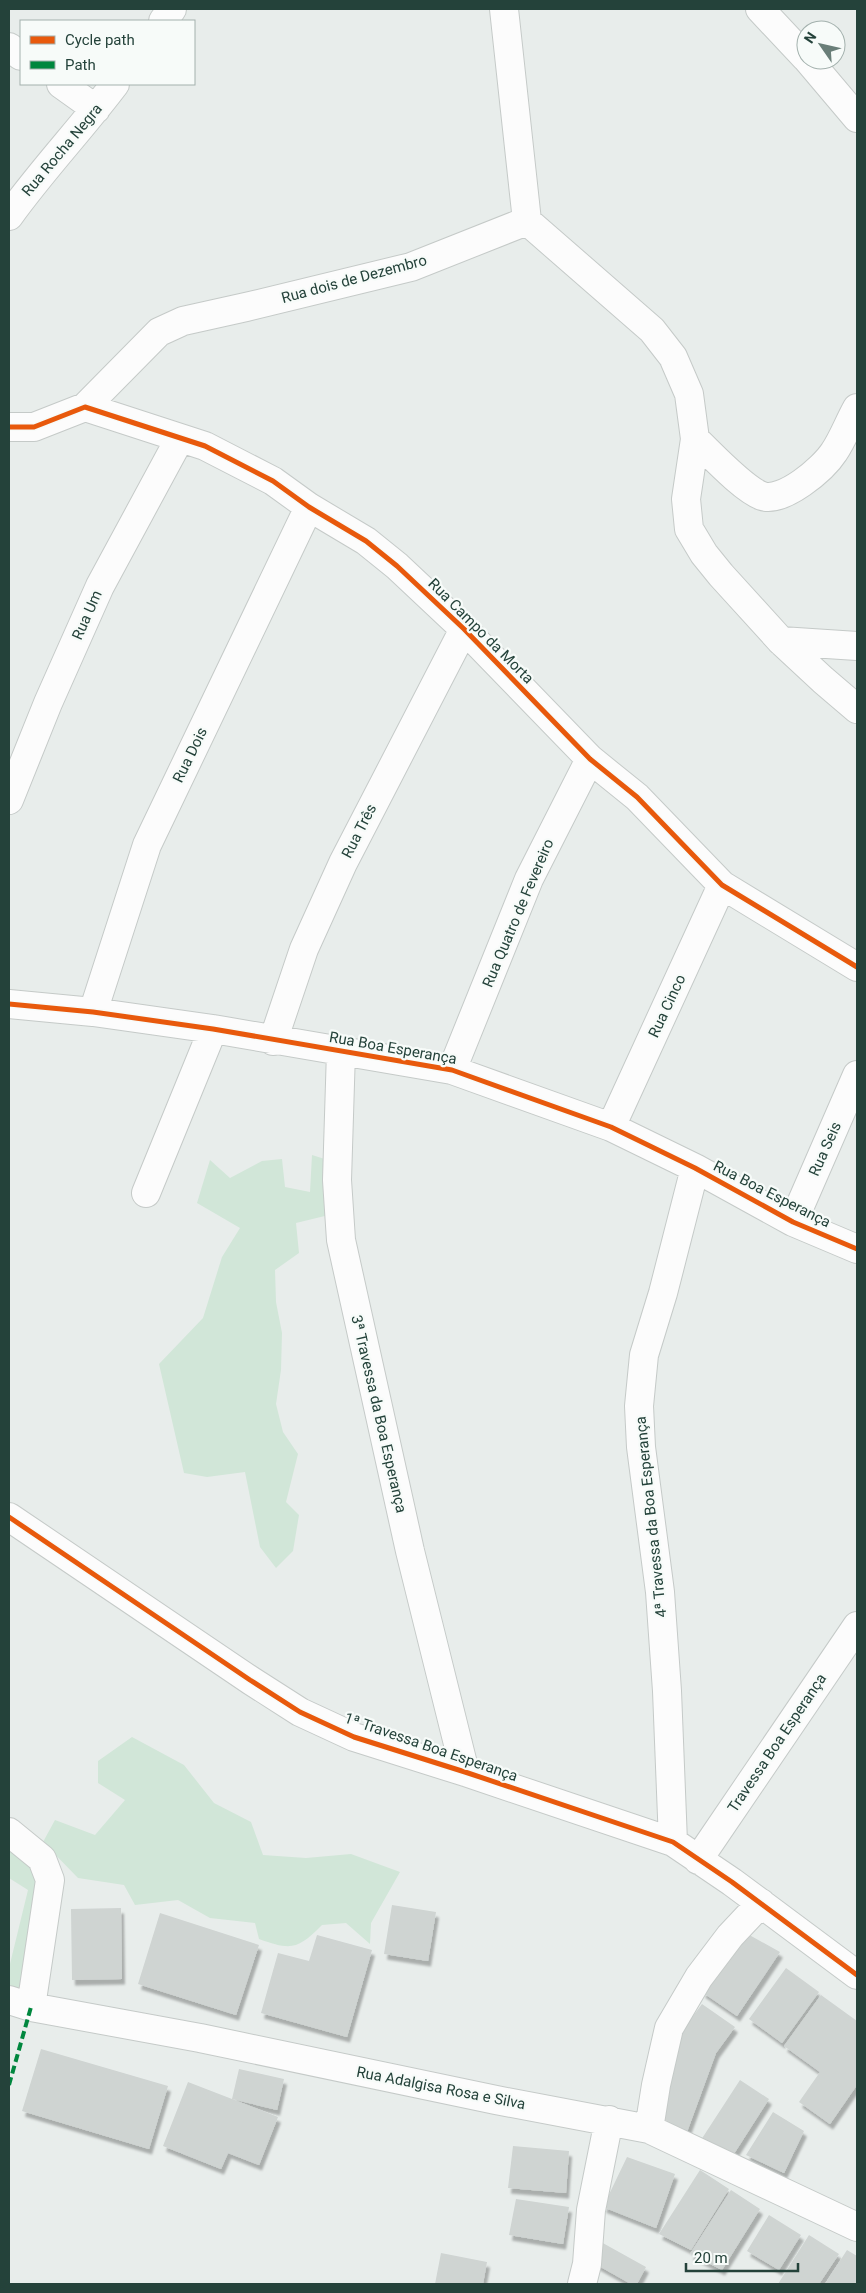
<svg xmlns="http://www.w3.org/2000/svg" width="866" height="2293" viewBox="0 0 866 2293" font-family="Roboto,sans-serif">
	<defs>
		<filter id="shadow"><feDropShadow dx="3" dy="5.5" stdDeviation="1" flood-color="#0004"/></filter>
	</defs>
	<rect width="100%" height="100%" fill="#e8edeb"/>
	<path fill="#d1e6d8" d="M312 1155 331 1161 333 1214 296 1223 299 1253 275 1270 276 1302 282 1333 281 1370 276 1404 283 1432 298 1454 286 1502 299 1515 293 1551 276 1568 260 1547 245 1472 207 1477 184 1473 159 1364 203 1318 222 1257 240 1228 197 1203 210 1160 230 1178 262 1161 282 1159 285 1187 310 1192Z
		M132 1737 184 1765 214 1803 251 1822 263 1855 306 1858 351 1854 400 1872 371 1923 370 1944 346 1923 322 1925C298 1949 292 1951 259 1939L255 1923 210 1918 178 1900 135 1905 124 1885 78 1878 43 1842 55 1820 95 1835 125 1800 98 1783V1761Z
		M9 1840 59 1878 38 2010 9 2003V1968L28 1890 9 1878Z"/>
	<path fill="#cfd4d2" filter="url(#shadow)" d="M392 1905 436 1912 428 1961 384 1954Z
		M121 1908 122 1979 72 1980 71 1909Z
		M160 1913 259 1945 236 2015 138 1984Z
		M744 1932 780 1952 737 2016 702 1992Z
		M317 1935 372 1950 347 2037 261 2013 278 1953 309 1961Z
		M786 1968 819 1992 782 2043 749 2019Z
		M821 1995 857 2021V2085L830 2124 799 2102 820 2072 784 2046Z
		M702 2004 735 2027 716 2053 687 2132 657 2117 678 2036Z
		M41 2049 168 2086 149 2149 22 2111Z
		M239 2069 284 2079 277 2110 232 2099 278 2117 259 2165 228 2153 221 2169 163 2146 188 2082 232 2099Z
		M740 2080 769 2099 730 2160 699 2143Z
		M773 2112 804 2131 784 2173 746 2155Z
		M513 2146 569 2151 566 2193 508 2188Z
		M627 2157 675 2174 656 2228 603 2207Z
		M700 2170 729 2189 691 2250 659 2234Z
		M731 2190 760 2209 722 2270 690 2254Z
		M516 2199 569 2207 563 2244 509 2235Z
		M769 2215 801 2235 779 2270 747 2251Z
		M809 2235 839 2254 819 2284H778Z
		M601 2242 646 2267 637 2284H631L590 2261Z
		M847 2250 857 2256V2284H825Z
		M441 2253 487 2262 483 2284H435Z"/>
	<g fill="none" stroke-linecap="round" stroke-linejoin="round">
		<defs>
			<path id="minor" d="M760 9 806 58
				M163 21 172 9
				M9 47 21 56
				M808 60 857 118
				M61 84 96 109
				M9 216C42 170 81 129 115 84
				M527 221 652 330 673 357 689 394 695 439 686 499 689 529 704 554 721 575 781 641 823 680 857 709
				M85 407 159 332 183 321 246 307 411 267 527 221 504 9
				M9 427H34L85 407 205 446 273 481 309 507 366 541 397 566 464 629 590 759 637 797 722 885 857 967
				M695 439C711 454 743 489 762 496 783 503 823 469 834 452 843 439 849 422 857 408
				M781 641 857 646
				M9 800 48 703 100 586 180 438
				M9 1004 93 1012 213 1029 452 1070 611 1127 695 1168 793 1222 857 1249
				M93 1012 147 845 309 507
				M273 1041 304 949 343 863 464 629
				M341 1051 337 1180 341 1240 410 1551 465 1772
				M452 1070 529 879 590 759
				M611 1127 722 885
				M146 1193 213 1029
				M793 1222 857 1075
				M9 1517 250 1680 300 1712 354 1737 465 1772 673 1842 732 1882 857 1975
				M9 1832 42 1859 50 1880 31 2007
				M673 1842 667 1691 660 1592 641 1447 639 1406 644 1355 663 1293 695 1168
				M698 1860 857 1626
				M9 2000 31 2007 200 2038 496 2100 649 2129 857 2227
				M649 2129 656 2085 669 2028 699 1977 730 1936 761 1903
				M582 2284 587 2264 591 2210 609 2120"/>
		</defs>
		<use href="#minor" stroke="#c5cac8" stroke-width="30"/>
		<use href="#minor" stroke="#fcfcfc" stroke-width="28"/>
		<path stroke="#00873e" stroke-width="4" stroke-dasharray="8 4" stroke-linecap="butt" d="M9 2085 31 2007"/>
		<defs>
			<path id="cycleway" d="M9 427H34L85 407 205 446 273 481 309 507 366 541 397 566 464 629 590 759 637 797 722 885 857 967
				M9 1004 93 1012 213 1029 452 1070 611 1127 695 1168 793 1222 857 1249
				M9 1517 250 1680 300 1712 354 1737 465 1772 673 1842 732 1882 857 1975"/>
		</defs>
		<use href="#cycleway" stroke="#f7fbf9" stroke-width="8"/>
		<use href="#cycleway" stroke="#e8590c" stroke-width="5"/>
	</g>
	<g text-anchor="middle" dominant-baseline="central" stroke-width="4.5" stroke-linejoin="round" paint-order="stroke">
		<g font-size="15" fill="#24423a" stroke="#f7fbf9">
			<text transform="translate(62 150) rotate(-50)">Rua Rocha Negra</text>
			<text transform="translate(354 279) rotate(-15)">Rua dois de Dezembro</text>
			<text transform="translate(87 615) rotate(-66)">Rua Um</text>
			<text transform="translate(481 631) rotate(45)">Rua Campo da Morta</text>
			<text transform="translate(190 755) rotate(-64)">Rua Dois</text>
			<text transform="translate(359 831) rotate(-63)">Rua Três</text>
			<text transform="translate(518 913) rotate(-67)">Rua Quatro de Fevereiro</text>
			<text transform="translate(667 1006) rotate(-65)">Rua Cinco</text>
			<text transform="translate(393 1048) rotate(10)">Rua Boa Esperança</text>
			<text transform="translate(825 1149) rotate(-66)">Rua Seis</text>
			<text transform="translate(772 1194) rotate(27)">Rua Boa Esperança</text>
			<text transform="translate(379 1414) rotate(77)">3ª Travessa da Boa Esperança</text>
			<text transform="translate(651 1517) rotate(-96)">4ª Travessa da Boa Esperança</text>
			<text transform="translate(777 1743) rotate(-56)">Travessa Boa Esperança</text>
			<text transform="translate(431 1747) rotate(19)">1ª Travessa Boa Esperança</text>
			<text transform="translate(441 2088) rotate(11)">Rua Adalgisa Rosa e Silva</text>
		</g>
	</g>
	<rect width="866" height="2293" fill="none" stroke="#24423a" stroke-width="20"/>
	<rect x="20" y="20" width="175" height="65" fill="#f7fbf9" stroke="#a3b1ad"/>
	<rect x="30" y="36" width="25" height="8" fill="#e8590c" stroke="#a3b1ad"/>
	<text x="65" y="45" font-size="15" fill="#24423a">Cycle path</text>
	<rect x="30" y="61" width="25" height="8" fill="#00873e" stroke="#a3b1ad"/>
	<text x="65" y="70" font-size="15" fill="#24423a">Path</text>
	<g transform="translate(821 45) rotate(304)"><circle r="24" fill="#f7fbf9" stroke="#a3b1ad"/>
	<path d="M0-4L9 19L0 12L-9 19Z" fill="#697e78"/>
	<text y="-8" font-size="14" font-weight="bold" text-anchor="middle" fill="#24423a">N</text>
	</g>
	<path d="M686 2263v8h112v-8" fill="none" stroke="#24423a" stroke-width="2.5"/>
	<text x="694" y="2263" font-size="15" fill="#24423a" stroke="#f7fbf9" stroke-width="4" paint-order="stroke">20 m</text>
</svg>
